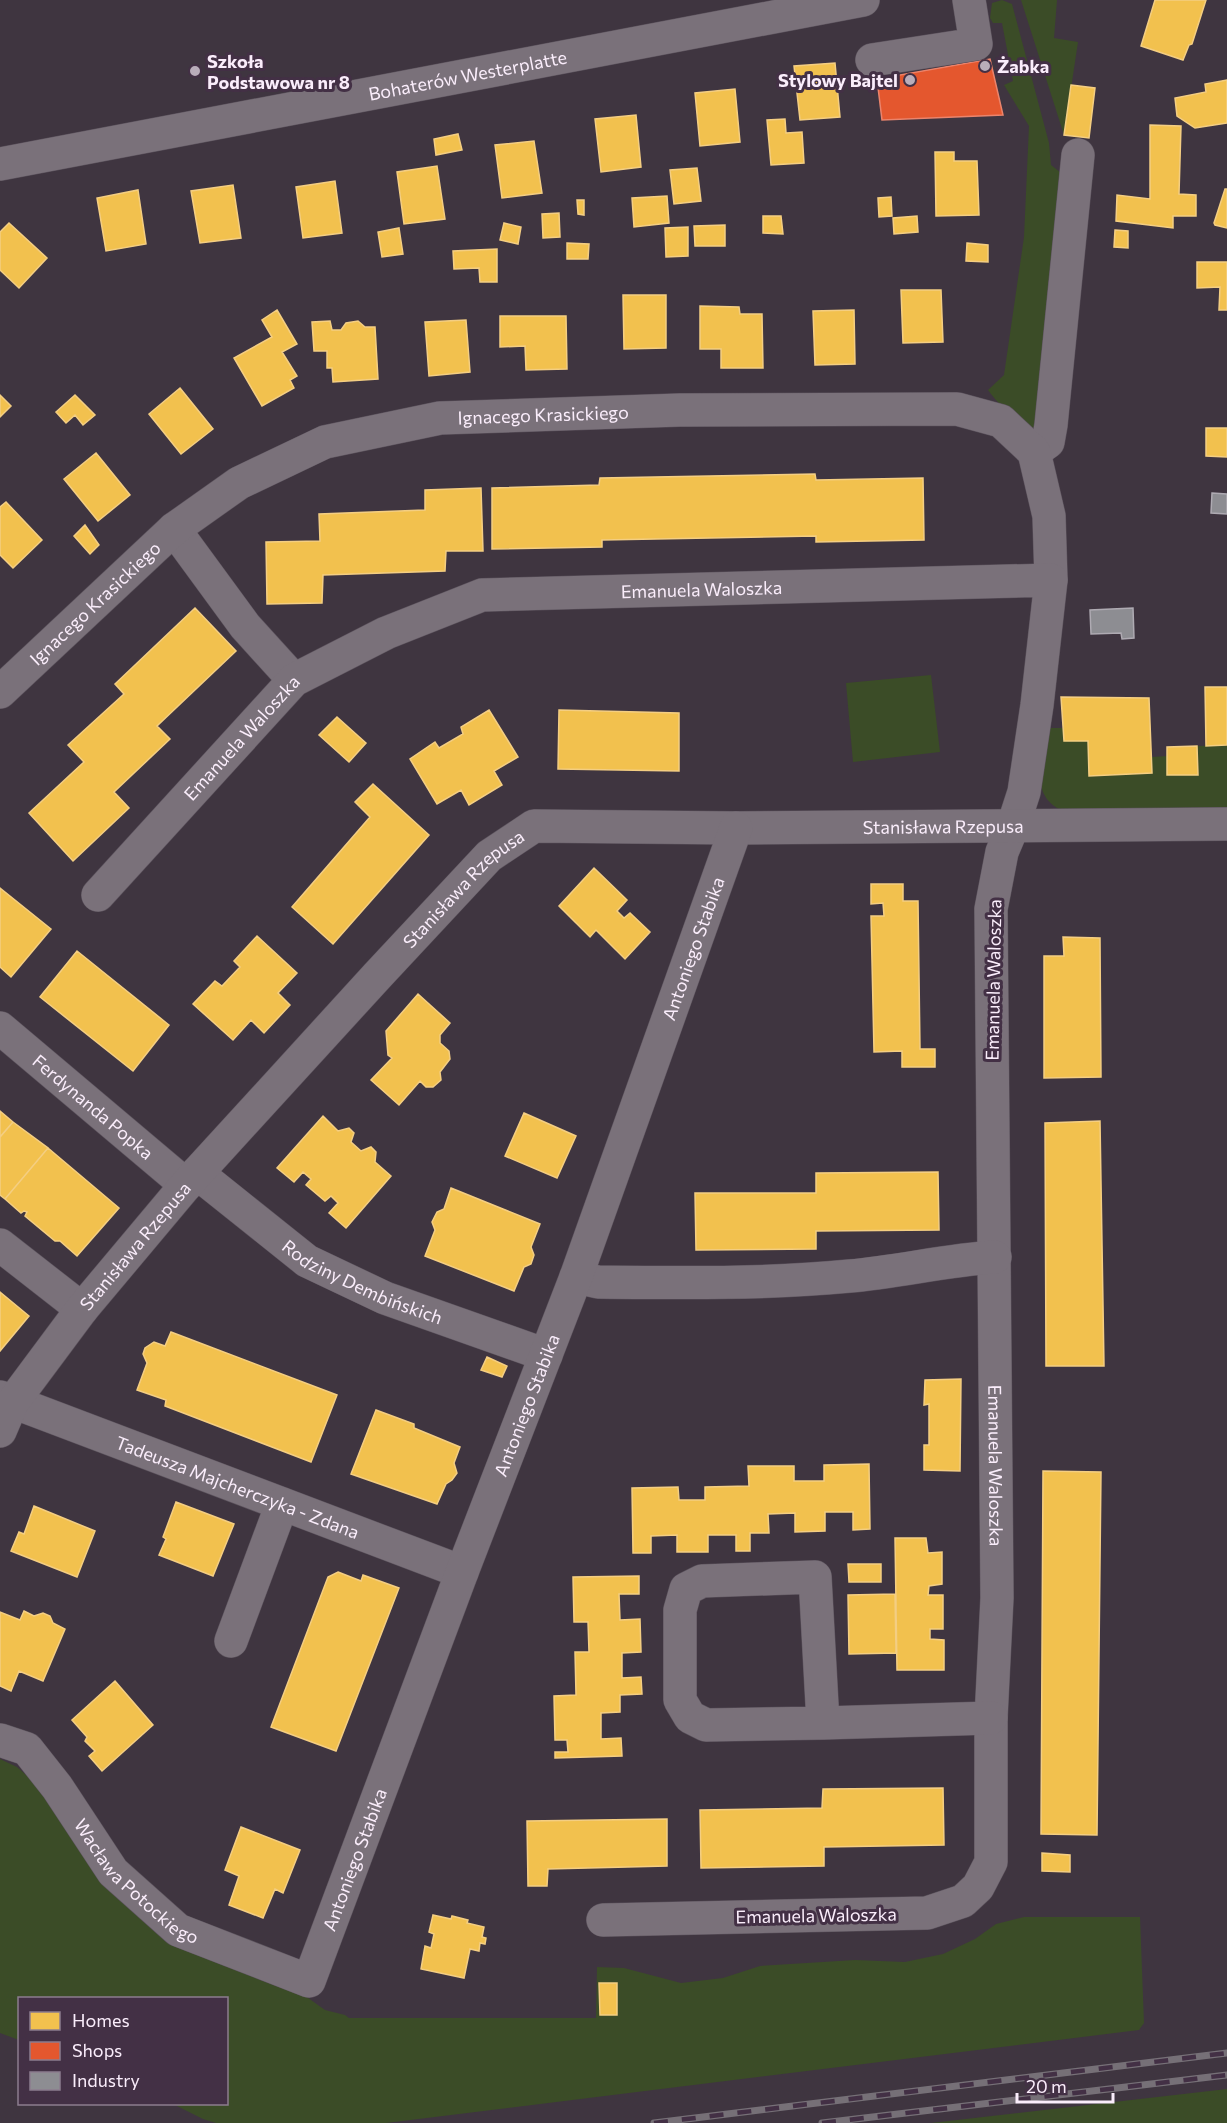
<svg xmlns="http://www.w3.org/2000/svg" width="1227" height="2123" viewBox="0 0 1227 2123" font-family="Commissioner,sans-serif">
	<rect width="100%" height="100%" fill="#3f3540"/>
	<path fill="#3b4c27" d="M1002 0 1012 4 1049 143 1051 165 1060 172 1035 429C1015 418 1001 408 988 390L1004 375 1024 237 1029 126 1004 85 1013 81 1002 23H993L990 18 992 3Z
		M1021 0H1057L1054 38 1078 42 1064 135Z
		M931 675 940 752 853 762 846 683Z
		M1050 728H1063L1064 741H1088L1089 776 1152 773V757L1167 756V775H1197V746L1227 745V808L1061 810C1027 793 1044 758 1050 728Z
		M0 1759 17 1767 33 1781 227 1963 260 1980 304 1995 325 2010 345 2015 349 2018H596L597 1967 624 1968 681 1983 723 1978 760 1966 855 1960 905 1962 943 1954 975 1939 996 1924 1024 1917H1140L1144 2023 1139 2030 386 2123H216L203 2119 173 2104H226V1998H20L19 2040 0 2033Z
		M1227 2089V2123H931Z"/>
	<path fill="#f2c14e" stroke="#f4ce82" stroke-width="1.5" d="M1155 0H1206L1192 44 1189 45 1183 60 1141 46Z
		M835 63 840 117 800 120 794 66Z
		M1227 80V123L1195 128 1177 116 1175 98 1206 92 1205 84Z
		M1071 85 1095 88 1089 138 1064 135Z
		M735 89 740 142 700 146 695 93Z
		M636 115 641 167 601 172 595 119Z
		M785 119 786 133 802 132 804 163 771 165 767 120Z
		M1150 125 1181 126 1179 194 1196 195V216H1173V228L1116 221 1117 195 1150 199Z
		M458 134 462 150 436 155 434 139Z
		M534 141 542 193 502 198 495 145Z
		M935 152H954V161H977L979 215 936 216Z
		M437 166 445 219 404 224 397 172Z
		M697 168 701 201 674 204 670 170Z
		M335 181 342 233 303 238 296 187Z
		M233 185 241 238 200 243 191 191Z
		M1225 189H1227V228L1215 225 1214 223Z
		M138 190 146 244 106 251 97 198Z
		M667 196 669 223 634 227 632 198Z
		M891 197 892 216 879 217 878 198Z
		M577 200H584V215L578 214Z
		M559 213 560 237 543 238 542 214Z
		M763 216H781L783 234 763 233Z
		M917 216 918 232 894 234 893 218Z
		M9 223 47 258 19 288 0 270V232Z
		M504 223 521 227 518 244 500 240Z
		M725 225V246H695L694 226Z
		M688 227V256L666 257 665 228Z
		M399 228 403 254 382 257 378 232Z
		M1115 230 1128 231V248L1114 247Z
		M567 243 589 244 588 259H567Z
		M967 243 988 245V262L966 261Z
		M497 249V282H480L479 268 454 269 453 251Z
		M1197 262H1227V310H1219L1220 287 1197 288Z
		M901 290H941L943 342 903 343Z
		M623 295H666V348L624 349Z
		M700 306 739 307 740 314H762L763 368H721V349H700Z
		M277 310 297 344 282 352 297 376 290 380 294 388 262 406 234 358 272 337 262 320Z
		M854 310 855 364 815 365 813 311Z
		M500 316H566L567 369 526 370 525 346 500 347Z
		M466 320 470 372 429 376 425 322Z
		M330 321 332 330H341L346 323 358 321 365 327H375L378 379 333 382 332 368H327V351H314L312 322Z
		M180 388 213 429 181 454 149 414Z
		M0 395 11 406 0 417Z
		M75 395 95 415 83 425 75 415 66 423 56 412Z
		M1206 428H1227V457L1206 456Z
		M96 453 130 495 98 521 64 479Z
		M815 474 816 480 923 478 924 540 816 542V536L602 540V547L492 549V488L599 485 600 478Z
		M481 488 483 551H446L445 571 323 575 322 603 267 604 266 542 320 541 319 514 425 510V490Z
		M6 502 42 540 13 568 0 555V507Z
		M85 525 99 545 90 554 74 536Z
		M195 608 236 651 157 726 170 739 114 792 129 808 73 861 29 813 84 762 68 745 124 694 115 684Z
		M1205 687H1227V745L1206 746Z
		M1061 697 1149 698 1152 773 1089 776 1088 741H1064Z
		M489 710 518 757 494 771 502 785 469 805 461 790 437 804 410 759 435 742 439 748 463 734 461 727Z
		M559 710 679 713V771L558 769Z
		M337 717 366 743 349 762 319 735Z
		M1197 746 1198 775H1167V747Z
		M373 784 429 835 333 944 292 907 370 817 355 802Z
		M594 868 627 900 617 911 624 918 630 913 650 932 625 959 596 930 590 937 559 906Z
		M871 884H903V901H918L920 1049H935V1067H902V1051L874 1052 871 916H884L883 903 871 904Z
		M0 888 51 929 11 977 0 967Z
		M257 936 297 973 278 993 290 1005 264 1033 251 1020 233 1040 193 1004 215 981 222 986 240 967 234 961Z
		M1063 937 1100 938 1101 1077 1044 1078V956H1064Z
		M77 951 169 1025 133 1071 40 997Z
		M418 994 450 1023 440 1035V1043L449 1051 450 1059 440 1072 441 1080 433 1087H426L420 1081 399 1105 371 1080 392 1058 388 1055 386 1031Z
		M0 1111 13 1122 0 1137Z
		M524 1113 576 1136 557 1178 505 1156Z
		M323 1116 338 1131 349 1128 354 1133 351 1142 361 1151 371 1147 376 1152 375 1162 391 1176 346 1228 329 1213 338 1203 331 1196 325 1201 306 1185 311 1179 303 1172 294 1182 277 1168Z
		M1100 1121 1104 1366H1046L1045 1123Z
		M13 1122 48 1148 5 1199 0 1195V1137Z
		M48 1148 119 1208 77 1256 60 1241H55L25 1216 27 1212 24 1211 21 1213 5 1199Z
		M938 1172 939 1230 816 1231V1249L696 1250 695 1193H816V1173Z
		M451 1188 540 1224 531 1247 534 1255 531 1264 524 1267 514 1291 425 1256 435 1230 432 1222 437 1212 444 1209Z
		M0 1292 29 1316 0 1351Z
		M171 1332 337 1395 311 1462 165 1406 166 1400 137 1390 147 1363 143 1354 145 1348 154 1342 165 1346Z
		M487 1357 507 1366 502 1377 481 1370Z
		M961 1379 960 1471 924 1470V1445H929V1404L924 1405 925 1380Z
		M376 1410 414 1424V1428L460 1447 454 1463 457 1473 452 1480 446 1484 437 1504 351 1474Z
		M869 1464 870 1529 853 1530V1512H825V1531L795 1532V1513L768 1514 769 1533H750V1551H736V1535H708V1552H677V1535L651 1536V1553H633L632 1488 678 1487 679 1500H705V1487L749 1486 748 1466H794V1481H824V1465Z
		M1043 1471 1101 1472 1097 1835 1041 1834Z
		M176 1502 234 1524 213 1576 159 1555 166 1539 163 1537Z
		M34 1506 95 1531 77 1577 11 1551 19 1532 24 1534Z
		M895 1538H926L928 1553 942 1552V1584L929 1586 928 1595H943V1629H930V1639L944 1640V1670H897Z
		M848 1564H881V1582H849Z
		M338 1572 361 1581 363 1575 399 1588 336 1751 271 1727 328 1577Z
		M639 1576V1594H619L620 1620 640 1619 641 1652 622 1653V1678L641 1677 642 1694 620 1695V1712L601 1713V1739L621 1738 622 1756 555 1758V1752H568L567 1740H555L554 1696 576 1695 575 1652H589L588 1622H574L573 1577Z
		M895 1594 896 1653 849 1654 848 1595Z
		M24 1611 34 1616 43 1613 50 1616 53 1623 65 1629 43 1681 19 1671 11 1691 0 1686V1612L20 1620Z
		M115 1681 153 1725 102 1771 89 1756 95 1751 85 1741 87 1737 72 1720Z
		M943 1788 944 1845 824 1847V1866L701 1868 700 1810 822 1808 823 1789Z
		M667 1819V1866L548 1869 547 1886H528L527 1821Z
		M241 1827 300 1850 283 1893 275 1889 263 1918 229 1905 239 1876 225 1870Z
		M1042 1853 1070 1855V1872L1042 1871Z
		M433 1915 451 1919 452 1916 468 1920 467 1923 484 1927 482 1937 486 1938 485 1944 480 1943 479 1951 470 1949 464 1978 421 1969 425 1946 431 1948 434 1934 429 1932Z
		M599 1983H617V2015H600Z"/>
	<path fill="#e4572e" stroke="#eb846c" stroke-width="1.5" d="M990 59 1003 115 882 120 877 79Z"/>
	<path fill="#8d8d92" stroke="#aeaab2" stroke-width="1.5" d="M1212 493 1227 494V514L1211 513Z
		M1133 608 1134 638 1122 639 1121 633 1091 634 1090 610Z"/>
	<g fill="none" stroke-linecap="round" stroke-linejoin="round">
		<defs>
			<g id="minor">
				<path d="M872 60 976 44 969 0"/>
				<path id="s1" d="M0 164 863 0"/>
				<path d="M1034 452 1048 442 1051 425 1078 155"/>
				<path d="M174 529 245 626 294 680"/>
				<path id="s2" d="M0 692 174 529 239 483 325 442 440 418 680 410 957 409 1001 421 1034 452 1049 516 1051 580"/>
				<path id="s3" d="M98 895 294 680 386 633 482 595 1051 580 1037 705 1024 792 1013 826 1002 852 991 909 997 1598 991 1718V1862L978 1887 963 1901 927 1913 603 1920"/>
				<path id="s4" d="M0 1028 186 1185"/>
				<path id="s5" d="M197 1173 307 1261 385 1298 546 1355"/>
				<path d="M0 1245 82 1309"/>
				<path d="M576 1277 598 1282C682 1283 766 1284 850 1276 898 1272 946 1260 995 1257"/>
				<path id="s6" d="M0 1397 462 1572"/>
				<path id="s7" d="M0 1431 12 1403 82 1309 186 1185 377 976 489 856 534 826 736 828 1227 824"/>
				<path d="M231 1641 282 1504"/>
				<path d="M823 1723 706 1725 690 1717 680 1700V1610L686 1589 702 1581 815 1577 823 1723 991 1718"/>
				<path id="s8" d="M0 1740 27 1749 57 1787 113 1872 178 1930 309 1981 462 1572 576 1277 736 828"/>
			</g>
		</defs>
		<use href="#minor" stroke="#5c535d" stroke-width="34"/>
		<use href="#minor" stroke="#7a717a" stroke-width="33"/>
		<defs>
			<path id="rail" d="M654 2123 1227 2053
				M822 2123 1227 2075"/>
		</defs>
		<use href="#rail" stroke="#767077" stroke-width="7"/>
		<use href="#rail" stroke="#433045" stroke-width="4.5" stroke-dasharray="14" stroke-linecap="butt"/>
	</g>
	<g fill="#b9adba" stroke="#433045" stroke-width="2">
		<circle cx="985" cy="66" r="6"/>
		<circle cx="195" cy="71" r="6"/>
		<circle cx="910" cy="80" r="6"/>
	</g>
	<g text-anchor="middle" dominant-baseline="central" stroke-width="6" stroke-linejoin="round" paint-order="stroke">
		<g font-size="18" font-weight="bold" fill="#faedfb" stroke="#433045" text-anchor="start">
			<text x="207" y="61">Szkoła<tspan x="207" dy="21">Podstawowa nr 8</tspan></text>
			<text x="997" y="66">Żabka</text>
			<text x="898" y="80" text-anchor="end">Stylowy Bajtel</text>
		</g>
		<g font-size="18" fill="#faedfb" stroke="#433045">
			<text stroke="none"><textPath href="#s1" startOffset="476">Bohaterów Westerplatte</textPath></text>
			<text stroke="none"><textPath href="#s2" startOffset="634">Ignacego Krasickiego</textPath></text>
			<text stroke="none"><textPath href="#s3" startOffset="717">Emanuela Waloszka</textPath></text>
			<text stroke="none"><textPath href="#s2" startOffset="130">Ignacego Krasickiego</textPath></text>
			<text stroke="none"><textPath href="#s3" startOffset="213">Emanuela Waloszka</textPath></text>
			<text stroke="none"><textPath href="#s7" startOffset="1220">Stanisława Rzepusa</textPath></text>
			<text stroke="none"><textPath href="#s7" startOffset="716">Stanisława Rzepusa</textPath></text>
			<text stroke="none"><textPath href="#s8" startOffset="1508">Antoniego Stabika</textPath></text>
			<text transform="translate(993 980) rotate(-89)">Emanuela Waloszka</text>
			<text stroke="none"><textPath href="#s4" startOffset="122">Ferdynanda Popka</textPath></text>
			<text stroke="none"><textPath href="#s7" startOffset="230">Stanisława Rzepusa</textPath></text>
			<text stroke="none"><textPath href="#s5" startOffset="200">Rodziny Dembińskich</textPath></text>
			<text stroke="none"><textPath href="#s8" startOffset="1022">Antoniego Stabika</textPath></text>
			<text stroke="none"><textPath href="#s3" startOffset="1959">Emanuela Waloszka</textPath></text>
			<text stroke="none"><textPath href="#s6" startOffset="254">Tadeusza Majcherczyka - Zdana</textPath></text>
			<text stroke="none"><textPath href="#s8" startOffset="536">Antoniego Stabika</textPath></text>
			<text stroke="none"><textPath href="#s8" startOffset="202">Wacława Potockiego</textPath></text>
			<text transform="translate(816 1915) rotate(-1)">Emanuela Waloszka</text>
		</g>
	</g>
	<rect x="18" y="1997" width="210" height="108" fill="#433045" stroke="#8c7c8e" stroke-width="1.5"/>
	<rect x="30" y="2012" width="30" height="18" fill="#f2c14e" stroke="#8c7c8e" stroke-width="1.5"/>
	<text x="72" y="2027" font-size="18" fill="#faedfb">Homes</text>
	<rect x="30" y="2042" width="30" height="18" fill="#e4572e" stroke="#8c7c8e" stroke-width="1.5"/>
	<text x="72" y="2057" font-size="18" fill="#faedfb">Shops</text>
	<rect x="30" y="2072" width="30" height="18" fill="#8d8d92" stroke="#8c7c8e" stroke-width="1.5"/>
	<text x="72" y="2087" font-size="18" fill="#faedfb">Industry</text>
	<path d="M1017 2093v9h96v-9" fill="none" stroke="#faedfb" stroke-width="3"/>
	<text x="1026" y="2093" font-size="18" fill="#faedfb" stroke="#433045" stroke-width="4.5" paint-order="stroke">20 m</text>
</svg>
